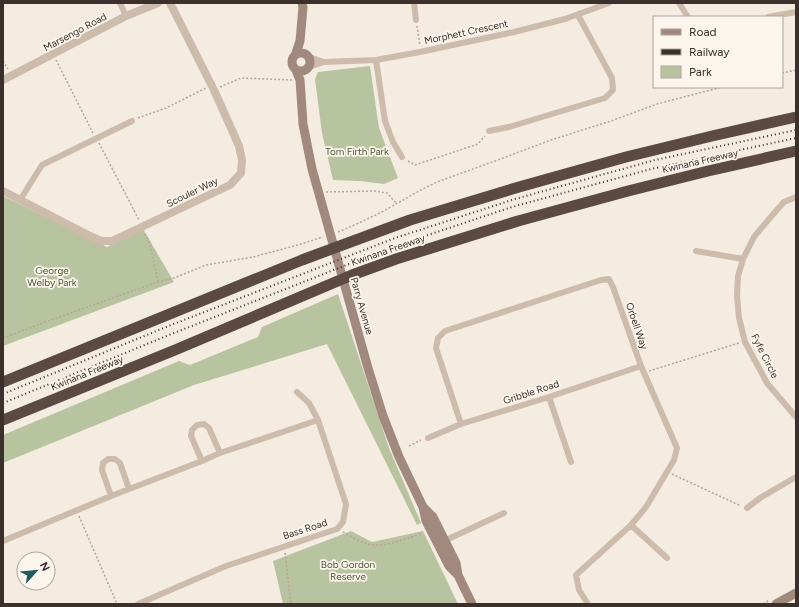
<svg xmlns="http://www.w3.org/2000/svg" width="799" height="607" viewBox="0 0 799 607" font-family="Figtree,sans-serif">
	<rect width="100%" height="100%" fill="#f4ebe1"/>
	<path fill="#b8c4a0" d="M370 66 379 128 398 178 384 184 360 181 333 180 322 133 315 79 318 72Z
		M3 196 107 247 143 229 174 282 3 346Z
		M338 294 389 448 421 523 417 525 327 344 194 385 3 463V435L179 361 190 365 258 337 262 327Z
		M351 531 372 542 423 531 458 604H283L273 561Z"/>
	<g fill="none" stroke-linecap="round" stroke-linejoin="round">
		<path stroke="#b9a596" stroke-width="1.5" stroke-dasharray="2 2" stroke-linecap="butt" d="M417 26 420 46
			M56 60 93 133
			M3 61 8 69
			M782 73 796 70
			M220 87 241 78 292 80
			M138 118 166 108 206 88
			M99 143 139 220
			M408 161 415 165 478 144 485 136
			M326 192 374 191 387 193 396 203
			M338 232 350 227 380 213 419 191 437 182 495 161 551 140 611 121 657 104 722 87
			M145 234 149 241 158 282
			M3 338 59 317 158 282 174 278 206 265 253 257 298 245 323 237
			M649 371 739 343
			M409 446 421 440
			M672 474 741 506
			M79 516 117 604
			M343 532C352 537 363 544 374 545 387 546 410 538 422 533
			M285 553 291 604H290
			M763 604 769 600"/>
		<path stroke="#cdbbac" stroke-width="6" d="M120 3 126 16
			M414 3 416 20
			M679 3 688 17
			M768 17 796 12
			M309 57 324 62
			M376 60 385 121 393 142 402 157
			M309 67 324 62 376 60 420 52 514 32 565 19 609 3
			M489 131 509 127 605 98 613 90 612 78 578 15
			M796 197 784 202 769 219 754 237 743 259 738 276 737 296 739 318 745 342 767 383 796 417
			M20 200 42 165 132 121
			M696 251 743 259
			M549 397 571 462
			M461 424 436 348 438 338 445 331 601 280 609 279 613 287 641 366 677 448 674 460 646 507 631 525 576 575 579 590 588 604
			M428 438 461 424 549 397 641 366
			M202 461 191 436 192 430 197 425 204 424 209 428 220 453
			M111 496 102 470 103 463 108 459H115L120 463 129 489
			M747 508 760 498 796 477
			M631 525 667 558
			M3 541 111 496 202 461 220 453 318 420
			M442 542 504 513
			M138 604 226 566 337 529 343 522 346 504 318 420 309 403 297 392"/>
		<path stroke="#cdbbac" stroke-width="8" d="M3 80 126 16 158 3
			M3 191 90 236 101 241H112L230 185 241 173 242 160 239 146 214 90 170 3"/>
		<path stroke="#a18a7d" stroke-width="9" d="M292 62a9 9 0 1 1 18 0a9 9 0 1 1-18 0Z
			M296 53 300 41 303 7 302 3
			M296 70 300 80 303 124 312 169 368 368 383 416 399 457 423 507 426 521 449 566 458 575
			M423 507 433 517 456 563 458 575 472 604
			M776 604 796 593"/>
		<path stroke="#5c4a42" stroke-width="11" d="M3 382 302 260 410 220 519 187 626 157 712 136 796 117
			M3 420 175 350 352 275 396 259 518 221 628 191 708 171 796 151"/>
		<path stroke="#3b302b" stroke-width="2" stroke-dasharray="1 3" stroke-linecap="butt" d="M3 394 171 325 395 238 515 199 655 160 796 130
			M3 403 169 335 392 247 512 207 651 169 796 138"/>
	</g>
	<g text-anchor="middle" dominant-baseline="central" stroke-width="3.5" stroke-linejoin="round" paint-order="stroke">
		<g font-size="10" fill="#3b302b" stroke="#fbf5ee">
			<text transform="translate(75 32) rotate(-28)">Marsengo Road</text>
			<text transform="translate(466 32) rotate(-12)">Morphett Crescent</text>
			<text transform="translate(700 161) rotate(-13)">Kwinana Freeway</text>
			<text transform="translate(192 192) rotate(-26)">Scouler Way</text>
			<text transform="translate(388 250) rotate(-19)">Kwinana Freeway</text>
			<text transform="translate(362 306) rotate(74)">Parry Avenue</text>
			<text transform="translate(637 326) rotate(71)">Orbell Way</text>
			<text transform="translate(765 356) rotate(63)">Fyfe Circle</text>
			<text transform="translate(87 373) rotate(-22)">Kwinana Freeway</text>
			<text transform="translate(531 392) rotate(-18)">Gribble Road</text>
			<text transform="translate(305 529) rotate(-18)">Bass Road</text>
		</g>
		<g font-size="10" fill="#4a5a2e" stroke="#fbf5ee">
			<text x="357" y="151">Tom Firth Park</text>
			<text x="52" y="270">George<tspan x="52" dy="12">Welby Park</tspan></text>
			<text x="348" y="564">Bob Gordon<tspan x="348" dy="12">Reserve</tspan></text>
		</g>
	</g>
	<rect width="799" height="607" fill="none" stroke="#3b302b" stroke-width="8"/>
	<rect x="653" y="16" width="130" height="72" fill="#fbf5ee" stroke="#aea6a0"/>
	<rect x="661" y="29" width="20" height="6" fill="#a18a7d" stroke="#aea6a0"/>
	<text x="689" y="36" font-size="12" fill="#3b302b">Road</text>
	<rect x="661" y="49" width="20" height="6" fill="#3b302b" stroke="#aea6a0"/>
	<text x="689" y="56" font-size="12" fill="#3b302b">Railway</text>
	<rect x="661" y="66" width="20" height="12" fill="#b8c4a0" stroke="#aea6a0"/>
	<text x="689" y="76" font-size="12" fill="#3b302b">Park</text>
	<g transform="translate(36 571) rotate(63)"><circle r="19" fill="#fbf5ee" stroke="#aea6a0"/>
	<path d="M0-3L7 15L0 10L-7 15Z" fill="#1f5a5e"/>
	<text y="-6" font-size="11" font-weight="bold" text-anchor="middle" fill="#3b302b">N</text>
	</g>
</svg>
